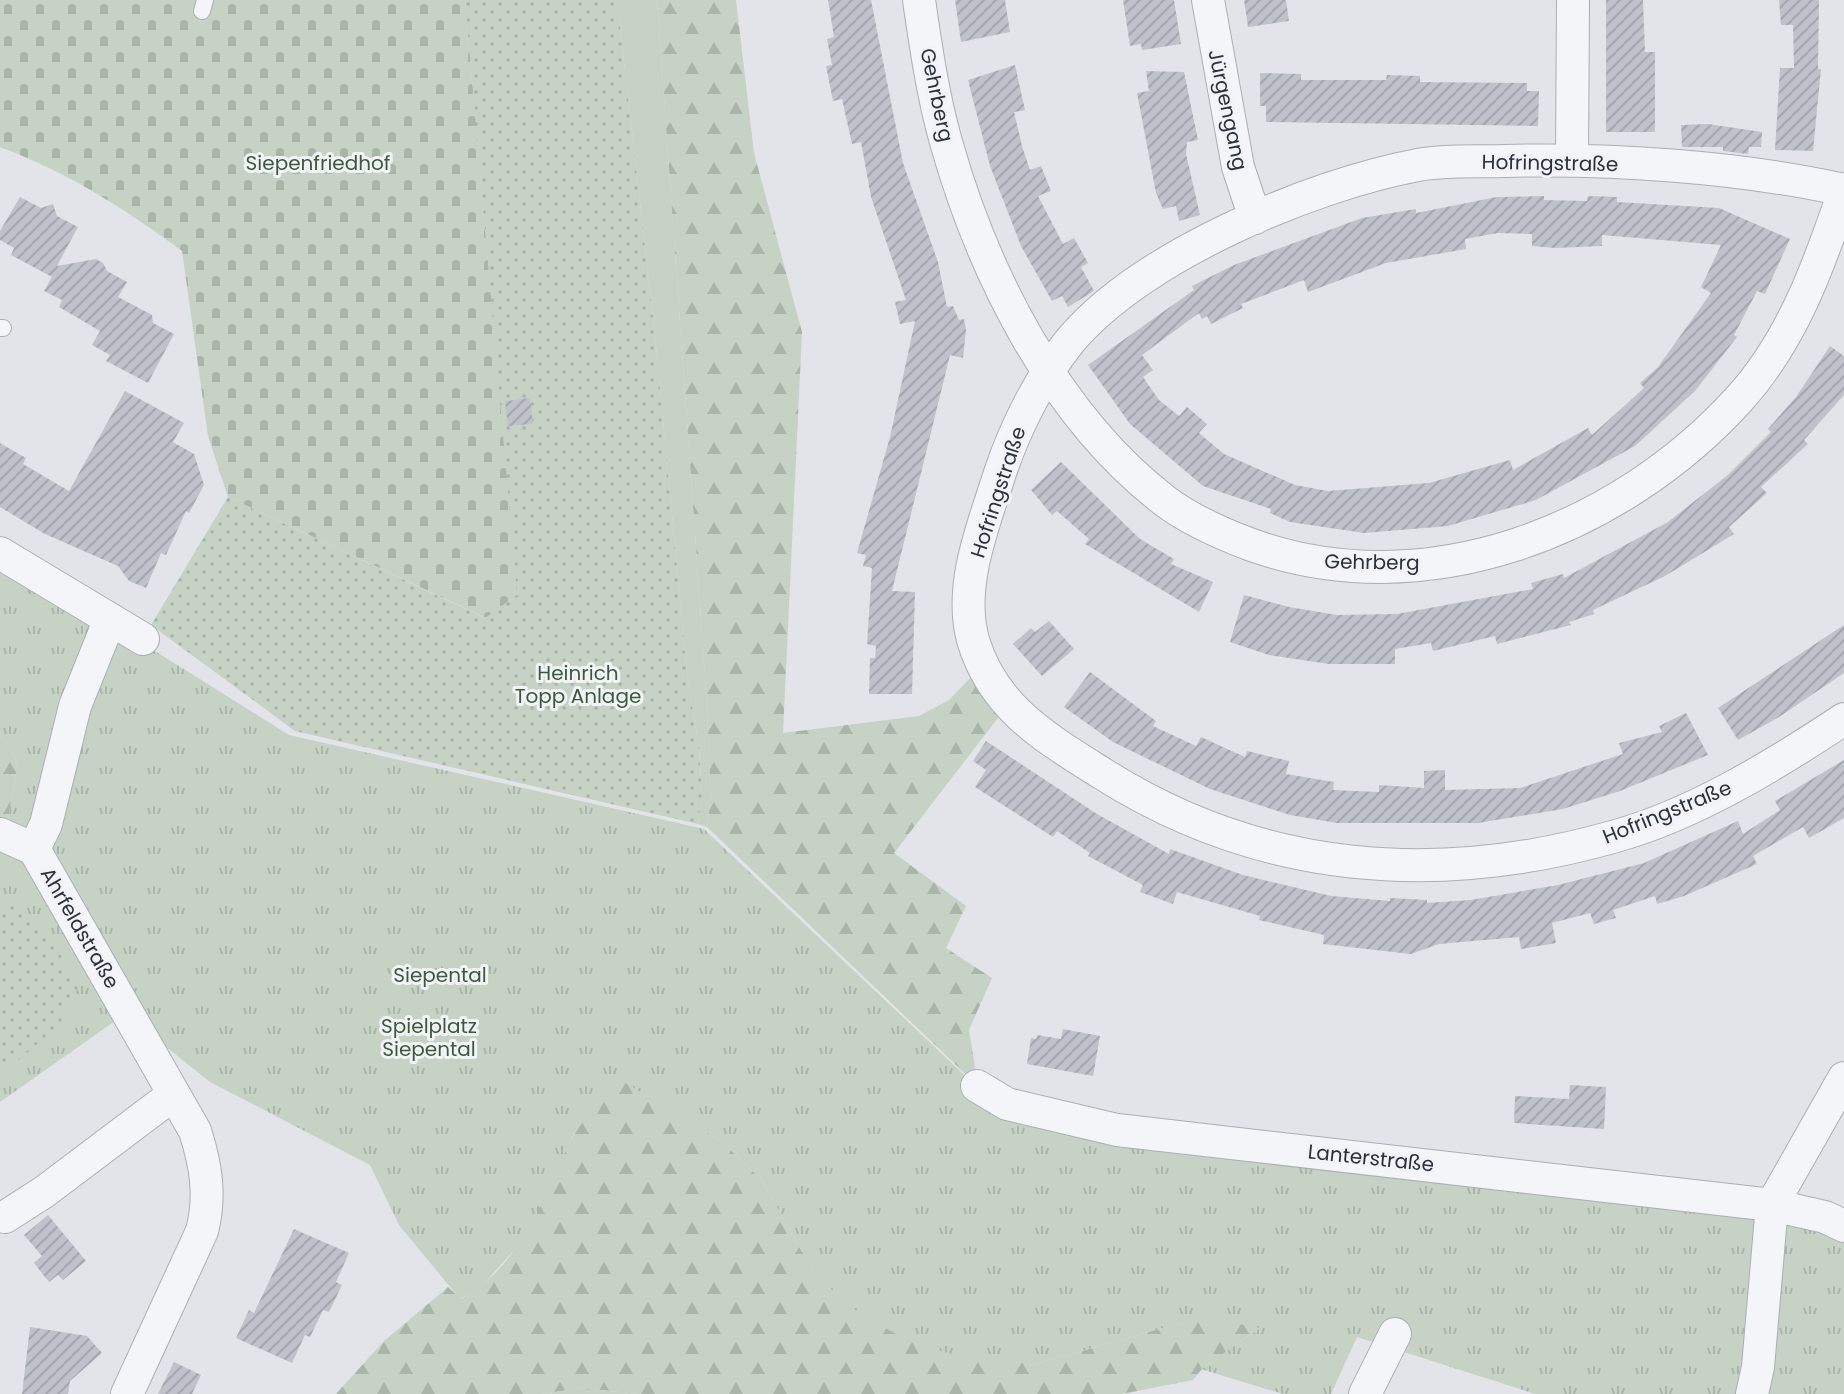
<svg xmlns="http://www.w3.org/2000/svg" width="1844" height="1394" viewBox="0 0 1844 1394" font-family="Poppins,sans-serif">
	<defs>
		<pattern id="forest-firs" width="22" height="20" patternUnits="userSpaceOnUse" patternTransform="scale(2)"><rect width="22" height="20" fill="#c5d2c4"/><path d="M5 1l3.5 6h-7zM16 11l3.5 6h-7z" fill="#a9b5a9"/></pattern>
		<pattern id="cemetery-stones" width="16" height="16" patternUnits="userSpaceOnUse" patternTransform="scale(2)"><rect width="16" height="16" fill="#c5d2c4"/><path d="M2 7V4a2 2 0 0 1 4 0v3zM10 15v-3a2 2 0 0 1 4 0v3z" fill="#a9b5a9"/></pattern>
		<pattern id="park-tufts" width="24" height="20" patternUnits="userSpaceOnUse" patternTransform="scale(2)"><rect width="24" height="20" fill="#c5d2c4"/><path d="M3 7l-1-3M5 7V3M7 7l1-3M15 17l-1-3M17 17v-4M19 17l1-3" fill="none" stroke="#a9b5a9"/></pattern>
		<pattern id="garden-dots" width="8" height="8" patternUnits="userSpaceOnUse" patternTransform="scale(2)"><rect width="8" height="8" fill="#c5d2c4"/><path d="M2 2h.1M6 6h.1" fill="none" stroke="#a9b5a9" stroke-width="1.8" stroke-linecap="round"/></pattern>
		<pattern id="building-hatch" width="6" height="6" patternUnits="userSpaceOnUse" patternTransform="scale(2)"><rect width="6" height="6" fill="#bfc2cb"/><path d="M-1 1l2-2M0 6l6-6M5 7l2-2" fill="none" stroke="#a4a7af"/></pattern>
	</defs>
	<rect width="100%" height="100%" fill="#e2e4e9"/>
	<path fill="#c5d2c4" d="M617 0H657L705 675 711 793 707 827 698 824 702 795 699 748 687 674 655 335Z"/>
	<path fill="url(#forest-firs)" d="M657 0H736L754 153 802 332 783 733 919 716 949 700 977 671 1004 710 894 853 966 906 946 948 992 978 969 1030 978 1086 707 827 711 793 705 675Z
		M0 736 18 762 8 820 0 834Z
		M619 1078 721 1141 762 1180 815 1275 1036 1364 1187 1321H1225L1261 1327 1202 1369 1193 1380 1122 1394H639L582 1388 542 1394H336L383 1342 448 1287 461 1299C527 1261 539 1198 573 1136 584 1115 604 1097 619 1078Z"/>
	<path fill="url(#cemetery-stones)" d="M0 0H465L518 595 486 618 228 497 208 436 182 251C124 208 67 172 0 147Z"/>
	<path fill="url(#park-tufts)" d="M0 554 289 735 704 829 977 1087 1007 1105 1467 1171 1844 1233V1394H1535L1357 1337 1331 1394H1283L1201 1369 1260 1328 1225 1321H1187L1036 1364 965 1358 910 1342 859 1313 815 1275 762 1180 721 1141 619 1079 574 1133 526 1237 480 1288 460 1299 399 1225 370 1165 210 1082 125 1014 0 1102V834L8 820 18 762 0 736Z"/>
	<path fill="url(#garden-dots)" d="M465 0H617L655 335 687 674 699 748 702 795 698 824 295 731 151 625 228 497 485 618 517 595Z
		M1 902C40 909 61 955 78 988L59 1025 0 1076Z
		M582 1388 639 1394H542Z"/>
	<path fill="url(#building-hatch)" fill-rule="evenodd" d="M828 0H871L903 163 938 262 947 307 953 306 959 320 964 319 966 330 963 358 950 355 892 591 915 592 912 694H869L870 658H875L876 646 867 644 872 568 863 566 866 555 857 553 890 437 915 321 900 324 895 302 906 300 871 197 861 142 852 144 842 99 833 101 826 66 832 65 827 39 834 37Z
		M955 0H1005L1010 32 961 42Z
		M1123 0H1174L1181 44 1142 50 1141 44 1130 46Z
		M1244 0H1286L1289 21 1248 27Z
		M1606 0H1643L1645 52H1655V132H1606Z
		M1779 0H1819L1818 69H1821L1813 151 1775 150 1780 68H1794L1793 25H1781Z
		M1015 65 1025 110 1014 112 1022 146 1030 170 1041 166 1051 191 1038 196 1063 244 1074 238 1088 263 1081 267 1094 291 1068 307 1062 296 1052 301 1021 246 990 166 968 80Z
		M1146 71 1184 72 1198 140 1187 142 1186 154 1200 215 1179 221 1176 206 1163 209 1156 193 1137 93 1149 91Z
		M1260 73 1301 74V80H1386L1387 75 1420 76V82L1527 83V91H1539L1538 126 1266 122V106H1260Z
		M1708 124 1762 132 1761 147H1749L1748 154 1723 151V147H1682L1681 125Z
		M1544 196V200L1587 201 1588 196 1617 197V202L1719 208 1790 239 1765 294 1757 291 1734 335 1737 337 1695 391 1635 446 1536 500 1448 526 1364 533 1290 522 1270 513 1271 509 1203 486 1130 424 1088 365 1194 290 1192 286 1234 265 1362 218 1416 209V213L1497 197ZM1498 233 1532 234V246L1555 248 1602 246V235L1721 245 1701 287 1711 293 1658 367 1640 383 1644 388 1592 435 1588 428 1513 470 1510 460 1429 483 1328 491 1295 485 1224 454 1199 433 1207 424 1187 407 1179 416 1159 400 1143 377 1153 370 1142 355 1199 313 1202 319 1207 316 1211 324 1243 308 1241 304 1304 280 1308 292 1386 263 1466 249 1465 239Z
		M20 197 41 208 53 204 57 216 78 227 57 266 96 259 103 263 107 271 127 282 118 297 152 315 153 323 174 334 148 383 106 361 110 355 92 345 100 331 59 307 62 300 44 291 52 277 11 255 14 248 0 240V231Z
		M1830 346 1844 356V395L1804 440 1808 444 1761 487 1767 493 1729 527 1734 534 1665 576 1593 610 1594 614 1569 622 1571 625 1497 644 1495 636 1433 651 1431 643 1395 649V664H1329L1269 655 1230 642 1244 595 1289 607 1337 615 1397 614 1533 589 1531 583 1563 574 1564 578 1668 522 1729 474 1771 432 1768 429 1796 397Z
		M125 391 184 423 173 442 194 454 204 485 189 513 186 511 166 555 161 553 146 588 129 581 118 566 45 534 0 507V443L26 458 23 464 69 491Z
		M530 398 533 424 508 426 505 401Z
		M1061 462 1140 539 1174 559 1171 564 1213 582 1199 612 1085 544 1089 539 1057 511 1052 515 1031 490Z
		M1049 621 1074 649 1042 676 1013 644 1031 628 1035 632Z
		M1844 625V673L1779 717 1738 740 1718 708Z
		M1090 672 1156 721 1153 726 1196 746 1201 737 1245 757 1247 751 1289 761 1286 774 1334 782 1333 790 1379 792V785L1424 788V771L1445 770V790L1520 788 1623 754 1619 743 1662 732 1659 726 1686 713 1708 755 1620 791 1563 809 1478 823H1337L1290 815 1210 789 1113 742 1064 707Z
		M986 741 1097 814 1169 854 1170 849 1243 875 1331 896 1390 901V898L1427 900V903L1471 900 1558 885 1644 863 1738 821 1743 834 1780 810 1775 801 1844 760V818L1809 838 1803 827 1753 856 1757 864 1684 896 1657 904 1655 896 1613 910 1616 918 1594 924 1590 913 1552 923 1556 943 1521 949 1519 937 1439 944 1411 954 1323 944 1324 935 1259 920 1260 916 1177 892 1173 904 1140 892 1143 885 1088 856 1090 853 1057 831 1053 837 975 787 986 770 973 761Z
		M1063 1029 1100 1036 1093 1076 1027 1064 1031 1038 1036 1039 1037 1035 1061 1039Z
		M1570 1085 1606 1087 1604 1129 1514 1123 1515 1096 1569 1099Z
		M48 1215 86 1261 63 1280 58 1275 49 1282 34 1263 42 1256 24 1235Z
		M294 1229 349 1253 336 1282 342 1285 329 1312 323 1310 310 1337 305 1335 292 1363 236 1338 249 1310 254 1313Z
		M30 1327 87 1336 102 1353 70 1381 68 1394H22Z
		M174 1362 201 1375 192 1394H158Z"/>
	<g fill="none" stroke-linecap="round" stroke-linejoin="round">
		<defs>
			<path id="service" d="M202 11 205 0
				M0 328H3"/>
			<path id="minor" d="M919 0C926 48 933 96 946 142 983 273 1055 417 1165 501 1190 520 1220 533 1249 544 1424 608 1620 531 1740 398 1793 339 1819 265 1844 192
				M1208 0 1238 167 1255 218
				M1572 159 1573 0
				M1844 190C1741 167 1610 158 1504 161 1476 162 1446 160 1418 165 1311 185 1141 256 1070 341 1040 378 1015 428 1000 473 984 524 958 585 973 640 993 708 1046 738 1103 774 1261 874 1438 887 1616 836 1695 814 1776 764 1844 719
				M0 553 143 639
				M0 834 34 849
				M34 849 195 1131C206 1165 211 1196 202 1231L127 1394
				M34 849 46 824 75 706 110 619
				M977 1086 1007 1104 1117 1130 1772 1205 1825 1217 1844 1226
				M5 1217 44 1192 174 1094
				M1365 1394 1395 1334
				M1752 1394 1758 1367 1772 1205 1844 1078"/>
		</defs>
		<use href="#service" stroke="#abaeb6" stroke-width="18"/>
		<use href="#minor" stroke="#abaeb6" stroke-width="34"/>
		<use href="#service" stroke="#f4f5f8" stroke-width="16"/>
		<use href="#minor" stroke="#f4f5f8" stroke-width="32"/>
	</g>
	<g text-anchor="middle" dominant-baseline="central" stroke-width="6" stroke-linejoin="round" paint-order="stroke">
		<g font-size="20" fill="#2b303f" stroke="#f1f3f7">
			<text transform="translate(937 95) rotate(78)">Gehrberg</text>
			<text transform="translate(1228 110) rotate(78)">Jürgengang</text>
			<text transform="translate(1550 163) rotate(1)">Hofringstraße</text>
			<text transform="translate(998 492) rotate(-72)">Hofringstraße</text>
			<text transform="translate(1372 562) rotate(1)">Gehrberg</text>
			<text transform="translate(1667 812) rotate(-22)">Hofringstraße</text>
			<text transform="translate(80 928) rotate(60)">Ahrfeldstraße</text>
			<text transform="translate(1371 1158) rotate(6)">Lanterstraße</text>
		</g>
		<g font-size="20" fill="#3c5a3a" stroke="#f1f3f7">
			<text x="318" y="163">Siepenfriedhof</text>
			<text x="578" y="673">Heinrich<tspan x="578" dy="23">Topp Anlage</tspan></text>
			<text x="440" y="975">Siepental</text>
			<text x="429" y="1026">Spielplatz<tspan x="429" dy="23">Siepental</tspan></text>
		</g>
	</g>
</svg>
